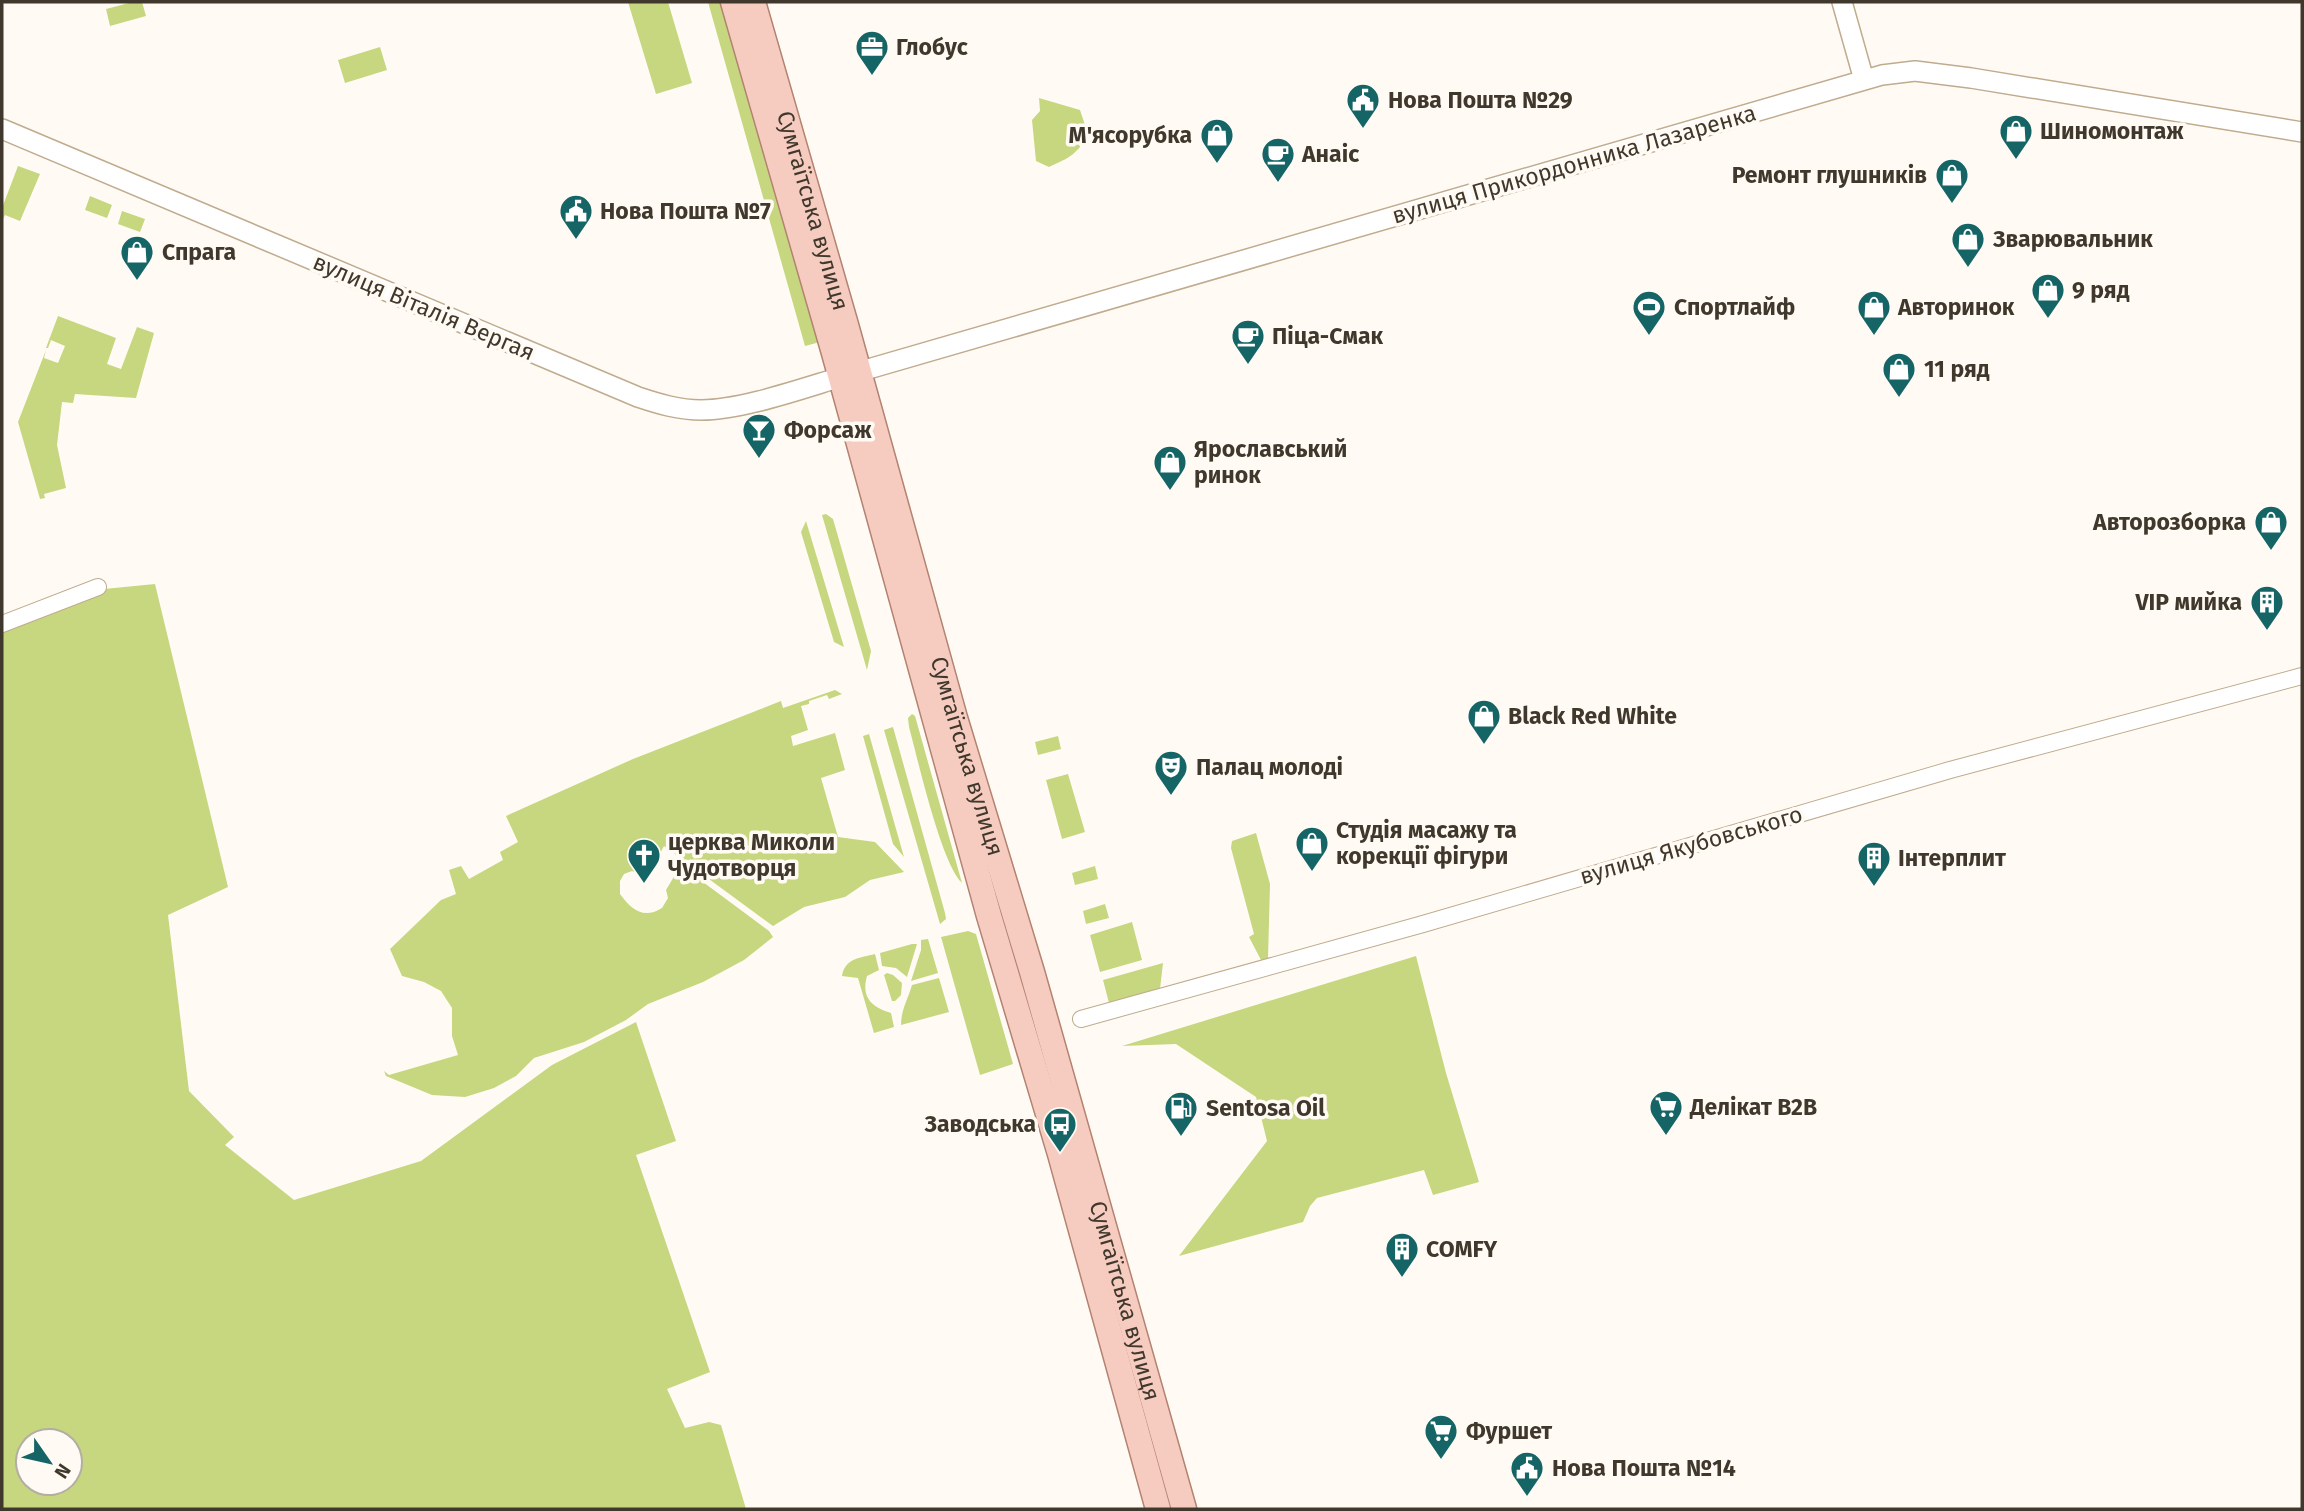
<svg xmlns="http://www.w3.org/2000/svg" width="2304" height="1511" viewBox="0 0 2304 1511" font-family="'Fira Sans',sans-serif">
	<rect width="100%" height="100%" fill="#fffbf4"/>
	<path fill="#c6d77f" fill-rule="evenodd" d="M133 2H142L146 16 110 26 106 9Z
		M628 2H668L692 83 656 94Z
		M708 2H724L820 342 805 346Z
		M380 47 387 70 345 83 338 60Z
		M1039 98 1080 110 1088 134C1078 154 1069 158 1049 167L1036 161 1032 120 1040 111Z
		M18 166 40 174 20 221 5 215 2 221V208Z
		M90 196 112 205 107 218 85 210Z
		M122 211 145 219 140 232 118 224Z
		M58 316 116 338 107 364 121 369 137 327 154 333 136 398 75 394 73 403 62 402 57 445 66 488 44 494 45 498 40 499 18 422 46 350 44 358 58 363 65 346 51 340 48 348H46Z
		M826 514 833 519 871 651 867 670 822 515Z
		M806 521 844 647 834 642 801 532Z
		M155 584 228 887 168 915 189 1091 234 1137 225 1145 294 1200 421 1161 552 1065 636 1022 676 1141 636 1155 710 1372 667 1389 685 1428 709 1422 721 1425 746 1509H2V625L104 589ZM28 1441H70V1483H28Z
		M835 690 842 694 829 699 827 695 809 701V704L801 706 808 730 791 736 793 746 835 733 845 770 821 778 838 837 875 842 904 872 870 880 845 897 804 907 773 926 664 846 656 861 645 859 637 873 632 871 624 874 620 881V894C631 909 643 920 662 908L668 898 666 890 675 875 668 867 672 859 769 931 773 937 744 960 703 982 648 1004 626 1020 584 1042 534 1058 516 1076 494 1088 465 1097 432 1095 386 1076 384 1071 389 1075 458 1055 452 1036V1008L441 991 424 982 402 976 390 949 441 900 456 894 449 870 461 866 469 879 503 860 500 852 518 842 506 816 633 759 781 701 783 708Z
		M912 714 915 716 962 883C941 863 918 760 909 727L908 718Z
		M893 727 945 913 946 919 940 924 884 730Z
		M869 734 904 857 893 844 863 736Z
		M1058 736 1061 749 1038 755 1035 742Z
		M1068 774 1085 832 1062 839 1046 780Z
		M1256 833 1270 884 1268 958 1261 960 1249 937 1254 934 1231 848 1232 841Z
		M1095 866 1098 879 1075 885 1072 873Z
		M1105 904 1109 918 1086 924 1083 911Z
		M1132 922 1142 960 1100 972 1090 935Z
		M968 931 976 934 1013 1064 980 1075 941 937Z
		M928 939 938 973 911 981 921 950V940Z
		M912 944H917L907 977 896 968 882 966 880 953Z
		M875 954 879 970 867 976C861 997 871 1007 891 1013L894 1027 874 1033 858 978 842 976C845 958 860 958 875 954Z
		M1416 956 1446 1073 1479 1182 1433 1195 1424 1170 1317 1198 1310 1206 1303 1222 1179 1256 1267 1141 1256 1097 1176 1044 1122 1046Z
		M1163 963 1160 989 1109 1003 1103 980Z
		M887 973 893 975 902 983 901 995 895 1001H892L884 975Z
		M939 978 949 1012 901 1025C901 1010 908 999 912 985Z"/>
	<g fill="none" stroke-linecap="round" stroke-linejoin="round">
		<defs>
			<path id="minor" d="M2 624 98 587
				M1081 1019 1423 924 1950 770 2302 676"/>
			<path id="tertiary" d="M1842 2 1864 80
				M2 129 638 397C659 404 679 410 701 410 746 410 814 384 858 372L1882 75 1915 71 1971 78 2302 132"/>
			<g id="primary">
				<path d="M733 2 834 353 989 916 1060 1154 1158 1509"/>
				<path id="s1" d="M753 2 846 325 955 718 1032 972 1184 1509"/>
			</g>
		</defs>
		<use href="#minor" stroke="#c0ab8e" stroke-width="18"/>
		<use href="#tertiary" stroke="#c0ab8e" stroke-width="22"/>
		<use href="#primary" stroke="#b38271" stroke-width="27"/>
		<use href="#minor" stroke="#fff" stroke-width="16"/>
		<use href="#tertiary" stroke="#fff" stroke-width="19"/>
		<use href="#primary" stroke="#f7ccc0" stroke-width="24"/>
	</g>
	<defs>
		<symbol id="office-pin" viewBox="-11 -11 22 30"><path d="M0 17L-7.5 6A9.5 9.5 0 1 1 7.5 6Z" fill="#166566" stroke="#fffbf4"/><path d="M-6-3h4V-5.5h4V-3h4V5H-6ZM-1-4.5V-3h2v-1.5ZM-6 0V1H6V0Z" fill="#fff"/></symbol>
		<symbol id="civic-pin" viewBox="-11 -11 22 30"><path d="M0 17L-7.5 6A9.5 9.5 0 1 1 7.5 6Z" fill="#166566" stroke="#fffbf4"/><path d="M-.6-6.5H3V-4.5H.6V-3L4-1V1h2V6H-6V1h2V-1L-.6-3ZM-1.2 2.5V6h2.4V2.5Z" fill="#fff"/></symbol>
		<symbol id="shop-pin" viewBox="-11 -11 22 30"><path d="M0 17L-7.5 6A9.5 9.5 0 1 1 7.5 6Z" fill="#166566" stroke="#fffbf4"/><path d="M-5-2.5h2.3a2.7 3.5 0 0 1 5.4 0H5L5.5 6h-11ZM-1.5-2.5h3a1.5 2.3 0 0 0-3 0Z" fill="#fff"/></symbol>
		<symbol id="cafe-pin" viewBox="-11 -11 22 30"><path d="M0 17L-7.5 6A9.5 9.5 0 1 1 7.5 6Z" fill="#166566" stroke="#fffbf4"/><path d="M-5.5-4.5H6V0H3Q3 3.5 0 3.5H-2.5Q-5.5 3.5-5.5 0ZM3-3.2v2h1.7v-2ZM-6 4.5H4V6H-6Z" fill="#fff"/></symbol>
		<symbol id="stadium-pin" viewBox="-11 -11 22 30"><path d="M0 17L-7.5 6A9.5 9.5 0 1 1 7.5 6Z" fill="#166566" stroke="#fffbf4"/><path d="M0-5a6.5 5 0 1 0 0 10a6.5 5 0 1 0 0-10ZM-3.5-1.8h7v3.6h-7Z" fill="#fff"/></symbol>
		<symbol id="bar-pin" viewBox="-11 -11 22 30"><path d="M0 17L-7.5 6A9.5 9.5 0 1 1 7.5 6Z" fill="#166566" stroke="#fffbf4"/><path d="M-6-5H6L.8 .8V4.5H3.5V6h-7V4.5H-.8V.8Z" fill="#fff"/></symbol>
		<symbol id="building-pin" viewBox="-11 -11 22 30"><path d="M0 17L-7.5 6A9.5 9.5 0 1 1 7.5 6Z" fill="#166566" stroke="#fffbf4"/><path d="M-4-6H4V6H1V3H-1V6H-4ZM-2.5-4.3h1.7v1.8h-1.7ZM.8-4.3h1.7v1.8H.8ZM-2.5-1h1.7V.8h-1.7ZM.8-1h1.7V.8H.8Z" fill="#fff"/></symbol>
		<symbol id="theatre-pin" viewBox="-11 -11 22 30"><path d="M0 17L-7.5 6A9.5 9.5 0 1 1 7.5 6Z" fill="#166566" stroke="#fffbf4"/><path d="M-5-5.5Q0-4 5-5.5V0Q5 5 0 6Q-5 5-5 0ZM-3.3-2.5H-1v1.5H-3.3ZM1-2.5H3.3v1.5H1ZM-2.8 1Q0 5.5 2.8 1Z" fill="#fff"/></symbol>
		<symbol id="church-pin" viewBox="-11 -11 22 30"><path d="M0 17L-7.5 6A9.5 9.5 0 1 1 7.5 6Z" fill="#166566" stroke="#fffbf4"/><path d="M-1.2-6h2.4v3.5h3.3v2.4h-3.3V6h-2.4V-.1h-3.3v-2.4h3.3Z" fill="#fff"/></symbol>
		<symbol id="supermarket-pin" viewBox="-11 -11 22 30"><path d="M0 17L-7.5 6A9.5 9.5 0 1 1 7.5 6Z" fill="#166566" stroke="#fffbf4"/><path d="M-6-5.5h2.5l.6 2H6L4.5 2H-2.5L-4.4-4H-6ZM-1.5 3.2a1.3 1.3 0 1 0 .1 0ZM3 3.2a1.3 1.3 0 1 0 .1 0Z" fill="#fff"/></symbol>
		<symbol id="fuel-pin" viewBox="-11 -11 22 30"><path d="M0 17L-7.5 6A9.5 9.5 0 1 1 7.5 6Z" fill="#166566" stroke="#fffbf4"/><path d="M-5.5-6h7V0h2V4h1.3V-2.5L3-4.5l.8-.8L6-3V5H2.5V1h-1V6h-7ZM-4.2-4.7v3.2H.2V-4.7Z" fill="#fff"/></symbol>
		<symbol id="bus-pin" viewBox="-11 -11 22 30"><path d="M0 17L-7.5 6A9.5 9.5 0 1 1 7.5 6Z" fill="#166566" stroke="#fffbf4"/><path d="M-5-6H5V4H4V6H2V4H-2V6H-4V4H-5ZM-3.5-4V0h7V-4ZM-3.5 1.2v1.5H-2V1.2ZM2 1.2v1.5H3.5V1.2Z" fill="#fff"/></symbol>
	</defs>
	<g fill-rule="evenodd">
		<use href="#office-pin" x="853" y="28" width="38" height="52"/>
		<use href="#civic-pin" x="1344" y="81" width="38" height="52"/>
		<use href="#shop-pin" x="1997" y="112" width="38" height="52"/>
		<use href="#shop-pin" x="1198" y="116" width="38" height="52"/>
		<use href="#cafe-pin" x="1259" y="135" width="38" height="52"/>
		<use href="#shop-pin" x="1933" y="156" width="38" height="52"/>
		<use href="#civic-pin" x="557" y="192" width="38" height="52"/>
		<use href="#shop-pin" x="1949" y="220" width="38" height="52"/>
		<use href="#shop-pin" x="118" y="233" width="38" height="52"/>
		<use href="#shop-pin" x="2029" y="271" width="38" height="52"/>
		<use href="#stadium-pin" x="1630" y="288" width="38" height="52"/>
		<use href="#shop-pin" x="1855" y="288" width="38" height="52"/>
		<use href="#cafe-pin" x="1229" y="317" width="38" height="52"/>
		<use href="#shop-pin" x="1880" y="350" width="38" height="52"/>
		<use href="#bar-pin" x="740" y="411" width="38" height="52"/>
		<use href="#shop-pin" x="1151" y="443" width="38" height="52"/>
		<use href="#shop-pin" x="2252" y="503" width="38" height="52"/>
		<use href="#building-pin" x="2248" y="583" width="38" height="52"/>
		<use href="#shop-pin" x="1465" y="697" width="38" height="52"/>
		<use href="#theatre-pin" x="1152" y="748" width="38" height="52"/>
		<use href="#shop-pin" x="1293" y="824" width="38" height="52"/>
		<use href="#church-pin" x="625" y="836" width="38" height="52"/>
		<use href="#building-pin" x="1855" y="839" width="38" height="52"/>
		<use href="#supermarket-pin" x="1647" y="1088" width="38" height="52"/>
		<use href="#fuel-pin" x="1162" y="1089" width="38" height="52"/>
		<use href="#bus-pin" x="1041" y="1105" width="38" height="52"/>
		<use href="#building-pin" x="1383" y="1230" width="38" height="52"/>
		<use href="#supermarket-pin" x="1422" y="1412" width="38" height="52"/>
		<use href="#civic-pin" x="1508" y="1449" width="38" height="52"/>
	</g>
	<g text-anchor="middle" dominant-baseline="central" stroke-width="7" stroke-linejoin="round" paint-order="stroke">
		<g font-size="23" font-weight="bold" fill="#40382c" stroke="#fffbf4" text-anchor="start">
			<text x="896" y="47">Глобус</text>
			<text x="1388" y="100">Нова Пошта №29</text>
			<text x="2040" y="131">Шиномонтаж</text>
			<text x="1192" y="135" text-anchor="end">М'ясорубка</text>
			<text x="1302" y="154">Анаіс</text>
			<text x="1927" y="175" text-anchor="end">Ремонт глушників</text>
			<text x="600" y="211">Нова Пошта №7</text>
			<text x="1993" y="239">Зварювальник</text>
			<text x="162" y="252">Спрага</text>
			<text x="2072" y="290">9 ряд</text>
			<text x="1674" y="307">Спортлайф</text>
			<text x="1898" y="307">Авторинок</text>
			<text x="1272" y="336">Піца-Смак</text>
			<text x="1924" y="369">11 ряд</text>
			<text x="784" y="430">Форсаж</text>
			<text x="1194" y="449">Ярославський<tspan x="1194" dy="26">ринок</tspan></text>
			<text x="2246" y="522" text-anchor="end">Авторозборка</text>
			<text x="2242" y="602" text-anchor="end">VIP мийка</text>
			<text x="1508" y="716">Black Red White</text>
			<text x="1196" y="767">Палац молоді</text>
			<text x="1336" y="830">Студія масажу та<tspan x="1336" dy="26">корекції фігури</tspan></text>
			<text x="668" y="842">церква Миколи<tspan x="668" dy="26">Чудотворця</tspan></text>
			<text x="1898" y="858">Інтерплит</text>
			<text x="1690" y="1107">Делікат B2B</text>
			<text x="1206" y="1108">Sentosa Oil</text>
			<text x="1036" y="1124" text-anchor="end">Заводська</text>
			<text x="1426" y="1249">COMFY</text>
			<text x="1466" y="1431">Фуршет</text>
			<text x="1552" y="1468">Нова Пошта №14</text>
		</g>
		<g font-size="23" fill="#40382c" stroke="#fffbf4">
			<text transform="translate(1574 164) rotate(-16)">вулиця Прикордонника Лазаренка</text>
			<text stroke="none"><textPath href="#s1" startOffset="217">Сумгаїтська вулиця</textPath></text>
			<text transform="translate(424 307) rotate(23)">вулиця Віталія Вергая</text>
			<text stroke="none"><textPath href="#s1" startOffset="784">Сумгаїтська вулиця</textPath></text>
			<text transform="translate(1691 845) rotate(-16)">вулиця Якубовського</text>
			<text stroke="none"><textPath href="#s1" startOffset="1351">Сумгаїтська вулиця</textPath></text>
		</g>
	</g>
	<rect width="2304" height="1511" fill="none" stroke="#40382c" stroke-width="7"/>
	<g transform="translate(49 1462) rotate(124)"><circle r="33" fill="#fffbf4" stroke="#b3ada4" stroke-width="2"/>
	<path d="M0-5L12 26L0 18L-12 26Z" fill="#166566"/>
	<text y="-10" font-size="19" font-weight="bold" text-anchor="middle" fill="#40382c">N</text>
	</g>
</svg>
